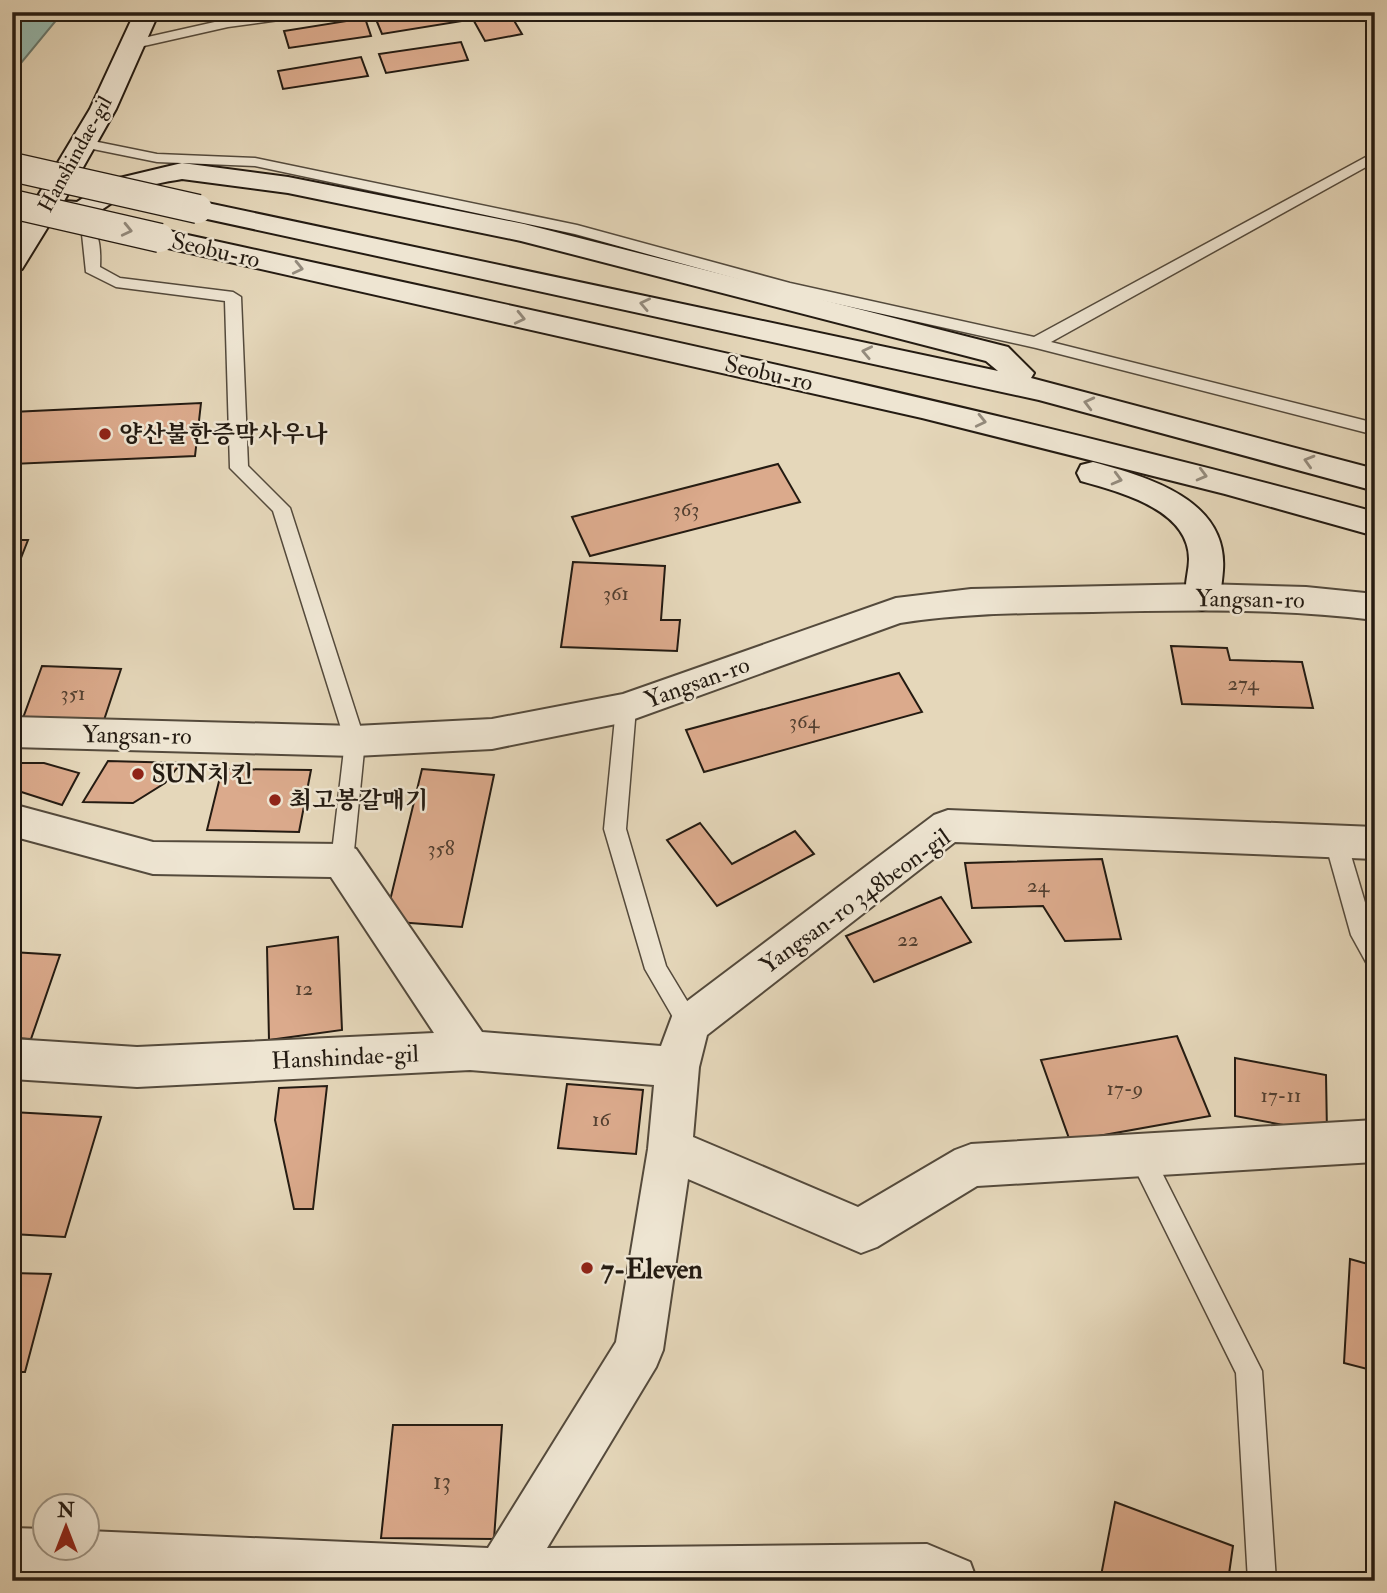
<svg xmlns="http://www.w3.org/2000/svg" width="1387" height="1593" font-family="'IM FELL Double Pica','Noto Serif KR',serif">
<rect width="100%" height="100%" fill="#e5d7ba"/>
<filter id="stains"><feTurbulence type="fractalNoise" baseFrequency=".00286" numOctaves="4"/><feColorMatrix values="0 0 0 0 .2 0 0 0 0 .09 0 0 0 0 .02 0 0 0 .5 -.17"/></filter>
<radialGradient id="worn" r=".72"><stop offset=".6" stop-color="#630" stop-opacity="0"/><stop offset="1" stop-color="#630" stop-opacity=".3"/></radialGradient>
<path fill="#96bab0" stroke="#687a71" stroke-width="2" d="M12,12H63L12,74Z"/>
<g fill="#dbaa8c" stroke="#241b12" stroke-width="2">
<path d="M403,12H458L462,21L382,34L375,17Z"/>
<path d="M469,12H509L522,34L485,41Z"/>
<path d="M365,18L371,36L289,48L284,31Z"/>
<path d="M461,42L468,60L386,73L379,54Z"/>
<path d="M361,57L368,76L283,89L278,71Z"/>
<path d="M201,403L195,456L12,464V412Z"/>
<path d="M778,464L800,502L590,556L572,517Z"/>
<path d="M12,540H28L12,581Z"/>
<path d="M573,562L665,566L661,620H680L677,651L561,647Z"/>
<path d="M1171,646L1227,648L1230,660L1302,662L1313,708L1182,704Z"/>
<path d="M42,666L121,669L104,720L23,718Z"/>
<path d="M899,673L922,712L704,772L686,730Z"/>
<path d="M108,761L181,763L165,783L133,803L83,802Z"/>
<path d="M12,763H44L79,773L62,805L12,789Z"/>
<path d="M222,769L311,770L299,832L207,830Z"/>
<path d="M422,769L494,775L462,927L385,921Z"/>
<path d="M700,823L732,864L795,831L814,854L717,906L667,840Z"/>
<path d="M1102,859L1121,939L1065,941L1043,906L972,908L965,863Z"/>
<path d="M941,897L971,942L874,982L846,936Z"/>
<path d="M338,937L342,1030L269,1040L267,947Z"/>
<path d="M12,952L60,955L31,1039L12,1038Z"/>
<path d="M1177,1036L1210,1116L1070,1141L1041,1060Z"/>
<path d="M1235,1058L1326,1075L1327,1133L1235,1116Z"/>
<path d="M567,1084L643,1090L636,1154L558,1148Z"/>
<path d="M327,1086L313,1209H294L275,1120L279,1088Z"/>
<path d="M12,1112L101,1117L65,1237L12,1234Z"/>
<path d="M1350,1259L1375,1266V1371L1344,1363Z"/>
<path d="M12,1273L51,1274L25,1372H12Z"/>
<path d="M393,1425H502L494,1539L381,1538Z"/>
<path d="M1115,1502L1233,1546L1228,1581H1100Z"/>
</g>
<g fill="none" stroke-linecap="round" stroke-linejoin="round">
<defs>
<g id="lane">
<path d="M277,12H315L308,16L228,27L135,48L128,44L130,41L228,19Z"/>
<path d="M83,139L157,154L255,158L577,225L790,283L1034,337L1375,152V162L1051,342L1375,423V435L1036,348L788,293L575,234L255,166L157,162L78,146L76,143L78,140Z"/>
<path d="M74,216C100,223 101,244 100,267L120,278L233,292L241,297L248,466L290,508L365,741L353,861L350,867L342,870L334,867L331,861L345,741L273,511L230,468L225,301L116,287L86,272L82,234L66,221Z"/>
<path d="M626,700L633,702L636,708L626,829L666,966L701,1024L697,1031L689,1034L681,1031L645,969L604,829L616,708L619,702Z"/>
<path d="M1336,833L1344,836L1347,842L1375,936V967L1367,964L1351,935L1325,842L1328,836Z"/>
<path d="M1140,1143L1149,1147L1262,1371L1276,1581H1248L1236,1373L1128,1155L1131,1147Z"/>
</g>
<g id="street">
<path d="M1202,584L1306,587L1375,594V620C1280,608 1187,610 1092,612C1027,613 963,613 900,623L626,722L492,749L355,756L12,747V717L355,726L492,719L623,694L896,598L971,589Z"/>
<path d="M12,804L153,842L342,844L356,849L482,1032L661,1046L674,1011L934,815L948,810L1375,827V859L955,842L707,1035L699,1067L693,1137L858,1207L955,1150L971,1144L1375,1120V1162L977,1186L877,1247L861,1253L688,1179L663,1350L656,1367L547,1548L927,1544L970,1562L977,1581L12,1580V1528L46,1529V1548H88V1531L488,1548L616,1342L648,1149L654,1085L470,1070L137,1087L12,1079V1039L137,1047L434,1033L331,877L153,874L12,836Z"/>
</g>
<g id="secondary">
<path d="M135,12H159L116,109L64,201L77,202L111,180L182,163L288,177L524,224L1008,347L1034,373L1031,378L1375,469V491L1039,400L198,217L188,215L184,209L188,203L198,201L998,371L986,361L521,241L288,193L182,179C165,182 144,185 129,193C92,212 100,221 54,217L22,269L12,272V239L90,109Z"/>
<path d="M160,229C566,318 973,403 1375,512V536L1225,494L922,418L150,244L146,238L150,232Z"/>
<path d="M1093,462C1147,477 1228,499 1223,570C1222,583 1221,595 1214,606L1202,610L1190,606C1181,591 1189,575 1189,559C1189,509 1119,492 1081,481L1077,473L1081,465Z"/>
</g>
</defs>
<use href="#lane" stroke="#544a3c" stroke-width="3"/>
<use href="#street" stroke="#544a3c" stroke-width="4"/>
<use href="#secondary" stroke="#241b12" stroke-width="4"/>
<use href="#lane" fill="#eee5d2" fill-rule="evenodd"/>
<use href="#street" fill="#eee5d2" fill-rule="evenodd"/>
<use href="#secondary" fill="#eee5d2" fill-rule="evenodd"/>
<defs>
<g id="secondary-bridge">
<path d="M12,167L198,209"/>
<path d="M12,204L160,238"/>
</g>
</defs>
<use href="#secondary-bridge" stroke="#241b12" stroke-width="31" stroke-linecap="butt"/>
<use href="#secondary-bridge" stroke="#eee5d2" stroke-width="28"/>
</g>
<defs><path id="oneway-chevron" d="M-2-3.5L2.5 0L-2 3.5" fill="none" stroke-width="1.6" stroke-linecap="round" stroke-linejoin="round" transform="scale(1.75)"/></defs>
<g stroke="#938a7c">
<use href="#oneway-chevron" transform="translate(127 230) rotate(13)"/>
<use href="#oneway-chevron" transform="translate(298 268) rotate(13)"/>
<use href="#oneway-chevron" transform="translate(645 304) rotate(-168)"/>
<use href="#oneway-chevron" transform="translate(520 318) rotate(13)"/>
<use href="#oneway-chevron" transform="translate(867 352) rotate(-168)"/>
<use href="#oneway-chevron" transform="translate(1089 403) rotate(-166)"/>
<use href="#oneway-chevron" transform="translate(981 421) rotate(13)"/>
<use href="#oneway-chevron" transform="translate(1309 461) rotate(-164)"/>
<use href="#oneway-chevron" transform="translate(1202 475) rotate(15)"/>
<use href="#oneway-chevron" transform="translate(1117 479) rotate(15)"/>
</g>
<g fill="#8f2418" stroke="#eee5d2" stroke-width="2.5">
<circle cx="105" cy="434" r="7"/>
<circle cx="138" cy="774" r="7"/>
<circle cx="275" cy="800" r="7"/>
<circle cx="587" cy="1268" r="7"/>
</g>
<g text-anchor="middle" stroke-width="5" stroke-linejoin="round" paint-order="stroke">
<g font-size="21" fill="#241b12" stroke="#eee5d2">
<text transform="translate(75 154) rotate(-61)" y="7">Hanshindae-gil</text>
</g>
<g font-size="21" fill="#523f30">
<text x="686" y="516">363</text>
<text x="616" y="600">361</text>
<text x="1243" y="690">274</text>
<text x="73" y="700">351</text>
<text x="804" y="728">364</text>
<text x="441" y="855">358</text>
<text x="1038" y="892">24</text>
<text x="908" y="946">22</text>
<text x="304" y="995">12</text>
<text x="1125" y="1095">17-9</text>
<text x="1281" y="1102">17-11</text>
<text x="601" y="1126">16</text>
</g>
<g font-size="24" fill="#241b12" stroke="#eee5d2">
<text transform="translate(216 250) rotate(13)" y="8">Seobu-ro</text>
<text transform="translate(769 373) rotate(13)" y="8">Seobu-ro</text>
<text transform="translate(1250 599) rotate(1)" y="8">Yangsan-ro</text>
<text transform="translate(697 682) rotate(-20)" y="8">Yangsan-ro</text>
<text transform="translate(137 735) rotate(1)" y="8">Yangsan-ro</text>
<text transform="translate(855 901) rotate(-36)" y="8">Yangsan-ro 348beon-gil</text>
<text transform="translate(345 1057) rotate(-3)" y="8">Hanshindae-gil</text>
</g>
<g font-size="24" font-weight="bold" fill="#241b12" stroke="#eee5d2" text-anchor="start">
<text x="119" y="442">양산불한증막사우나</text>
<text x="152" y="782">SUN치킨</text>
<text x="289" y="808">최고봉갈매기</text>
</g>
<g font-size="24" fill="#523f30">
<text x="442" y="1489">13</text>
</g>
<g font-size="28" font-weight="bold" fill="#241b12" stroke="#eee5d2" text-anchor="start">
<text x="601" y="1278">7-Eleven</text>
</g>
</g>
<rect width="1387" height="1593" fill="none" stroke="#e5d7ba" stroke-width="42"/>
<rect x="14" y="14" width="1359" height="1565" fill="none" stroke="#241b12" stroke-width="3.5"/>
<rect x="21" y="21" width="1345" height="1551" fill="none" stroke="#241b12" stroke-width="2"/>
<g transform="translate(66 1527)"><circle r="33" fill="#eee5d2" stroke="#9d9485" stroke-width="2"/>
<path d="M0-5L12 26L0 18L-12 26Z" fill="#8f2418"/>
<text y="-10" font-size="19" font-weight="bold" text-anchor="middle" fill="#241b12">N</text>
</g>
<rect width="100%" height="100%" filter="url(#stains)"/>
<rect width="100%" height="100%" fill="url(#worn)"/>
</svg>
